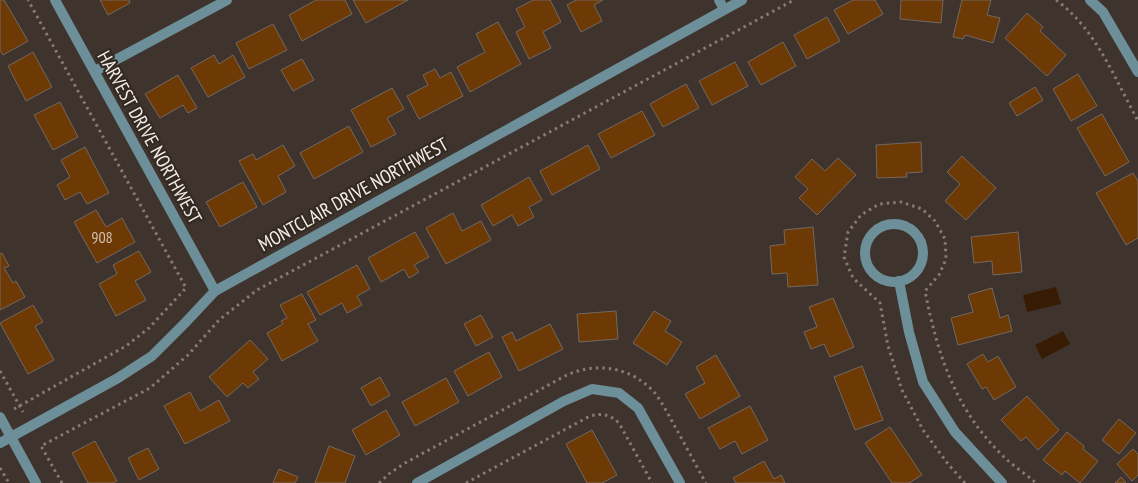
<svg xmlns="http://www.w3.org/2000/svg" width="1138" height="483" font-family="'PT Sans Narrow',sans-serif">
<rect width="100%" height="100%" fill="#3f342d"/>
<g fill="#371b03">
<path d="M1056,287L1061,304L1027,312L1023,295Z"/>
<path d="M1063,331L1070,344L1042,359L1035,345Z"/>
</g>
<g fill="#6d3905" stroke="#746860">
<path d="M0,0H4L28,41L3,55L0,50Z"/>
<path d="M100,0H129L130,3L108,15Z"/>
<path d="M316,0H345L352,14L302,41L289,15Z"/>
<path d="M353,0H408L366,23Z"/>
<path d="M533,0H550L561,22L543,32L551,48L529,59L516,32L525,27L516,9Z"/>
<path d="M576,0H603L594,5L602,21L581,32L567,5Z"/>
<path d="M853,0H875L883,14L848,34L834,10Z"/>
<path d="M901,0H943L941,23L900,19Z"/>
<path d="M962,0H991L987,15L1000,18L993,43L965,35L963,39L953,37Z"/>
<path d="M1027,13L1043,27L1040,31L1066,55L1047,76L1005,38Z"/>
<path d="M827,17L840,41L807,59L794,35Z"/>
<path d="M498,22L521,64L470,92L457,67L485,52L476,34Z"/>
<path d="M273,24L287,50L249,69L236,43Z"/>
<path d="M783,42L796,66L761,85L748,62Z"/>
<path d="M33,52L52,87L26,101L8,66Z"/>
<path d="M214,55L219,64L233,55L245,77L208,97L191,68Z"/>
<path d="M302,59L314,80L293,91L281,70Z"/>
<path d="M735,62L748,86L712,105L699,81Z"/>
<path d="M435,69L440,78L451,72L463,96L419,119L407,96L428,85L423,75Z"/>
<path d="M1078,74L1097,106L1071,121L1053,89Z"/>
<path d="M178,75L197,108L188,113L183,105L160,118L145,94Z"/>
<path d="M686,84L699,108L663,127L650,104Z"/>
<path d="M1035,87L1043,100L1017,116L1009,103Z"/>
<path d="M392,88L404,109L387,118L396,134L371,147L351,110Z"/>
<path d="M60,102L78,137L53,150L34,115Z"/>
<path d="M642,111L655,135L611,158L598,134Z"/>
<path d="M1102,114L1129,162L1105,176L1077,128Z"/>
<path d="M349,126L363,152L314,179L300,153Z"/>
<path d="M921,142L922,172L906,173L907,177L877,178L876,145Z"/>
<path d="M283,145L295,166L278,176L286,192L263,205L239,161L253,154L256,160Z"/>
<path d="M588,145L600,169L552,195L540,171Z"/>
<path d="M85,147L109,193L87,204L80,192L65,200L57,185L70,177L61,160Z"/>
<path d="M962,156L996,188L966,220L945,201L960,184L947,172Z"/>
<path d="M838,158L856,175L817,215L799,198L808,189L795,177L812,159L825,171Z"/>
<path d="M1133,173L1138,181V238L1126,245L1096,193Z"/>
<path d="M529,177L542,200L529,207L534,217L518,226L512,215L493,226L481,205Z"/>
<path d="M243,182L257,207L220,227L206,202Z"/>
<path d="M96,210L106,227L122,218L135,242L97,263L74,222Z"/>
<path d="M453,213L462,231L481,221L491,240L446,264L426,228Z"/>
<path d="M813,227L818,285L788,287L787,273L772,274L770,246L785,244L784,230Z"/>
<path d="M415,232L429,257L414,265L419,272L409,278L404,269L381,282L368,258Z"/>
<path d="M1018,232L1022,272L993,275L992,261L974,263L971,237Z"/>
<path d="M139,251L151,272L135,281L146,300L116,316L99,284L117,274L113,265Z"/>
<path d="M2,253L9,266L4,268L13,283L16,281L25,297L0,310V254Z"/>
<path d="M357,265L370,289L357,296L362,305L347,313L342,303L320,315L307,292Z"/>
<path d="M992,288L1000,318L1008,315L1012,331L958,345L951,318L973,312L968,295Z"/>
<path d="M302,294L316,320L308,324L318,341L282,361L267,333L283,324L281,321L287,318L280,305Z"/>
<path d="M833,298L854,347L830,357L824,344L811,349L804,332L817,327L809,307Z"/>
<path d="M33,305L43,322L35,326L54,360L28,374L0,323Z"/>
<path d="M616,311L618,339L579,342L577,314Z"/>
<path d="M654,311L671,321L665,331L682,342L667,365L633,343Z"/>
<path d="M481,315L493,337L476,346L464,324Z"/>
<path d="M550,324L563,349L519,371L502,337L512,332L516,341Z"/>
<path d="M250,340L268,359L253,372L259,379L248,388L243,383L227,397L209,377Z"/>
<path d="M489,352L502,377L468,396L454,371Z"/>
<path d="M983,354L988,362L998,356L1016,387L994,400L986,387L982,389L967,364Z"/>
<path d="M716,355L740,396L700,419L685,394L705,383L696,367Z"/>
<path d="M862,366L883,420L855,430L834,377Z"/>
<path d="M380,377L390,395L371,406L361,388Z"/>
<path d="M446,378L459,402L415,426L402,402Z"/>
<path d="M190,392L200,411L219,400L230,421L185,444L164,406Z"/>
<path d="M1027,396L1059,430L1038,450L1026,437L1021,441L1001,420Z"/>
<path d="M750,406L768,440L742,454L735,441L720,449L708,428Z"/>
<path d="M386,410L400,435L366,455L352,430Z"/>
<path d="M1119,419L1136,433L1119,454L1102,440Z"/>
<path d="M890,427L922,475L909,483H892L865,443Z"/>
<path d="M592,430L617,475L602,483H587L566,444Z"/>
<path d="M1067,432L1084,446L1083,449L1098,461L1080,483L1065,471L1062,475L1043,460Z"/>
<path d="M95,441L117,481L113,483H88L72,453Z"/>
<path d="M329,446L355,456L345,483H315Z"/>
<path d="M148,448L159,469L139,480L128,458Z"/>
<path d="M1133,449L1138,454V475L1132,481L1117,464Z"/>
<path d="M764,461L774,479L781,475L785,483H736L733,478Z"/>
<path d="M279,469L298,477L295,483H273Z"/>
<path d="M1121,477L1126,483H1115Z"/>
</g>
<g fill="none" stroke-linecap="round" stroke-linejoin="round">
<g stroke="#847b75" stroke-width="3" stroke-dasharray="2.5 4" stroke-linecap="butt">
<path d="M1056,0C1096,29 1115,79 1138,121"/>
<path d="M0,371L23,412"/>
<path d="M14,409L126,346L149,328L186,288L28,0"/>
<path d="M0,468L9,483"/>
<path d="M62,483L41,446L150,388L188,355L219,320L257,290L794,0"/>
<path d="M379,483L390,473L405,463L565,376C596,361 631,367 654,392C662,402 668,414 674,425C685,444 695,464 706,483"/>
<path d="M466,483L590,416C602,413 609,414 619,423L652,483"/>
<path d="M965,483L948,464L923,430L902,390L888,346L880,303L853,278L844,257L848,232L861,215L879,204L901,202L922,209L935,221L945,239L946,259L939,275L925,291C938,356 955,409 1003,456C1013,466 1026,474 1036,483"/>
</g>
<g stroke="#6c8f9a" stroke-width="10">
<path d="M55,0L215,291"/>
<path d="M719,0L724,9"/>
<path d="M1090,0L1103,12L1138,72"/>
<path d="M95,71L227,0"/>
<circle cx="894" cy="253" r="29"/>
<path d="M899,281L909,332L923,382L955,432L1002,483"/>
<path d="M0,417L36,483"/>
<path d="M0,443L118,378L152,356L185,323L215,291L742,0"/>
<path d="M417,483L564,401L592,389L619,393L638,408L680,483"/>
</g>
</g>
<g text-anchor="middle" stroke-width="4.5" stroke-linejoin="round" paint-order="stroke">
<g font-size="16" fill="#d2c1b0">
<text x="102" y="243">908</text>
</g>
<g font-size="19" fill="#f4eee9" stroke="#342a23">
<text transform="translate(150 137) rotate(61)" y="7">HARVEST DRIVE NORTHWEST</text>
<text transform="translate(353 194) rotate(-29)" y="7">MONTCLAIR DRIVE NORTHWEST</text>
</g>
</g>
</svg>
